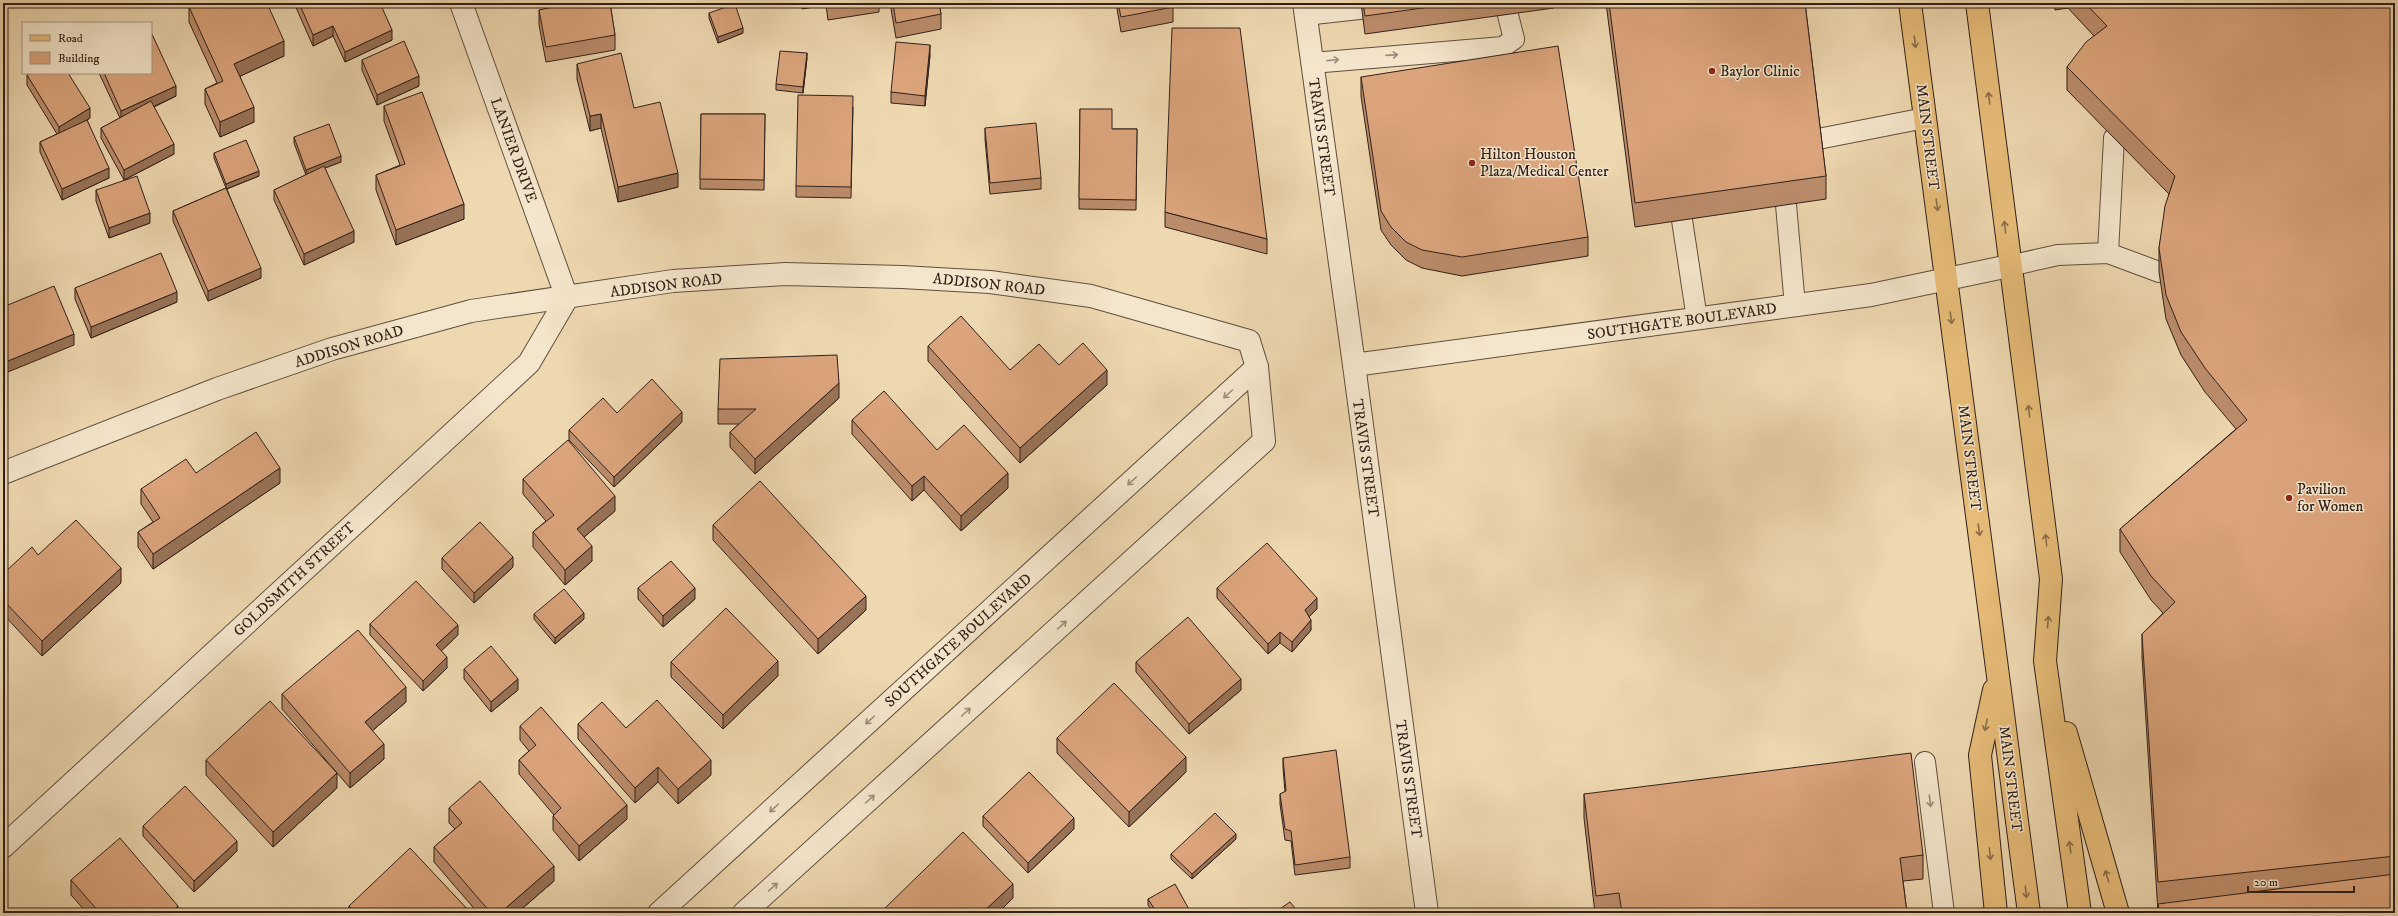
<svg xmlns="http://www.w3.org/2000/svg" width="2398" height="916" font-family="'IM FELL DW Pica',serif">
<rect width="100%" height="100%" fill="#eed8b0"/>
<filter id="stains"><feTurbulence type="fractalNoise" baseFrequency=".005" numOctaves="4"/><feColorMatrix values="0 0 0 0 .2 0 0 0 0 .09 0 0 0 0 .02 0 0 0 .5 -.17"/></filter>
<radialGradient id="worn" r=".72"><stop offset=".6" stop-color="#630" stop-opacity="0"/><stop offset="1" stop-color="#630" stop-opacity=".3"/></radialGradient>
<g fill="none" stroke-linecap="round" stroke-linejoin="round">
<defs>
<g id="service">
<path d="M1305,15L1413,3"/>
<path d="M1312,63L1503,47L1514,39L1505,3"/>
<path d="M1818,139L1925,118"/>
<path d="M1786,205L1795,306"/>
<path d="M1682,220L1697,319"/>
<path d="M2108,253L2114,138"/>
<path d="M2009,266L2058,255L2108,253L2159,272"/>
<path d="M1925,762L1944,913"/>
</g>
<g id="minor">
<path d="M1354,365L1427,913"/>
<path d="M3,473L217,389L332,349L471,311L673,281L785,274L902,277L990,282L1091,296L1249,341L1257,367L1264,441L744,913"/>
<path d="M3,847L529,363L567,298L461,3"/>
<path d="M659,913L1257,367"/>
</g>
<path id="tertiary" d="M1304,3L1354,365L1871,295L2009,266"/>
<g id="primary">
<path d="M1910,3L2029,913"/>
<path d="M1977,3L2051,579L2045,661L2080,913"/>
<path d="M1994,690L1980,755L1996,913"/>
<path d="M2066,733L2118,913"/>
</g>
</defs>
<use href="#service" stroke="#604e40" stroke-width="22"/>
<use href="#minor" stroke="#604e40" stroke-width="24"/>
<use href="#tertiary" stroke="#604e40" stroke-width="24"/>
<use href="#primary" stroke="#30201a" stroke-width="24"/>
<use href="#service" stroke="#f4e6cc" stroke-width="20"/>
<use href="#minor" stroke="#f4e6cc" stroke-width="22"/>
<use href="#tertiary" stroke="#f4e6cc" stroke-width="22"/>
<use href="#primary" stroke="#e7bc78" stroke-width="22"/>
</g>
<g fill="#bc8d6b" stroke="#30201a">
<path d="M294,3H387V4L381,6L392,40L345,62L333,36L313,46Z"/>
<path d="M549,3H610L615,35V50L546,62L539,25V10L550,8Z"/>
<path d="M801,3H879V12L828,20L826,5L802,9Z"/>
<path d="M890,3H939L941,14V29L896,38Z"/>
<path d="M1116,3H1172L1173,7V22L1121,32Z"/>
<path d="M1361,3H1554V8L1365,34Z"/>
<path d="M1606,3H1805L1826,176V199L1635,227Z"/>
<path d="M2054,3H2395V913H2158L2142,657V634L2163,613L2151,600L2120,552V529L2236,429L2205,392L2181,355L2166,319L2159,272V248L2169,194L2067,90V67L2094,36L2068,8L2055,10Z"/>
<path d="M189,7L284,56L240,76L254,122L220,137L205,104V89L217,83L189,22Z"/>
<path d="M709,13L743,33L718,43L709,18Z"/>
<path d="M930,55L925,106L891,103V92Z"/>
<path d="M807,58L803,93L776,90V84Z"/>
<path d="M362,60L419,86L377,105L362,70Z"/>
<path d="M577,64L634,108L678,187L618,202L601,128L590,131L577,79Z"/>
<path d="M99,73H151L176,96L154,107L174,154L124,180L101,138V128L120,118Z"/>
<path d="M27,75L90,118L87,120L109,178L62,200L40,152V142L57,134L27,85Z"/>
<path d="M1361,77L1588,237V256L1462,276L1422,268L1406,260L1391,245L1381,230L1361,96Z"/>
<path d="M384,106L464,219L396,245L376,190V175L400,165L384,121Z"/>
<path d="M853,107L851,198L796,197V186Z"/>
<path d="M1080,109L1112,129H1137L1136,210L1079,209Z"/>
<path d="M701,114H765L764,190L700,189Z"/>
<path d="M985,128L1041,178V189L990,194L985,139Z"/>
<path d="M294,137L341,162L325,168L354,242L304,265L274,200V190L306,175L294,143Z"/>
<path d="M214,153L259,176L227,189L261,278L208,301L173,221V211L226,188L214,158Z"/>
<path d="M96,190L150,223L109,238L96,201Z"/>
<path d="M1165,212L1267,239V254L1165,227Z"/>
<path d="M75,288L177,302L91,338L75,299Z"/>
<path d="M928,346L1010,370L1107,385L1020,463L928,361Z"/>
<path d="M839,398L755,474L730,447V432L739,424H718V409Z"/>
<path d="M617,413L682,422L614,487L569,440V430Z"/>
<path d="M852,420L937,450L1008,488L961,531L924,490L912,501L852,434Z"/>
<path d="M196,473L280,483L153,569L138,547V532L153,522L141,504V489Z"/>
<path d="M523,479L615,511L584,537L592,561L565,585L533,547V532L546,521L523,494Z"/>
<path d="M713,525L866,610L818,654L713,540Z"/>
<path d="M38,555L121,583L42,656L3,614V574Z"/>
<path d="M442,558L513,567L474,603L442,569Z"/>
<path d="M638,588L695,599L663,627L638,599Z"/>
<path d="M1217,588L1317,609L1309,616L1311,630L1292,652L1280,643L1268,654L1217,598Z"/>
<path d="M534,614L584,619L555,644L534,619Z"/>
<path d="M370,624L458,635L441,651L447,668L423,691L370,635Z"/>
<path d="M671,662L778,676L723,729L671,677Z"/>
<path d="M1136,662L1241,690L1189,734L1136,672Z"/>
<path d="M464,669L518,690L491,712L464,679Z"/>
<path d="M282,694L406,702L372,731L384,759L350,788L282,709Z"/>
<path d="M578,724L626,728L711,775L678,804L658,782L635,803L578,739Z"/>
<path d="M520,726L627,819L579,861L553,830V816L554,815L519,774V760L529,751L520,740Z"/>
<path d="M1057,738L1186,772L1129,827L1057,753Z"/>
<path d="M1283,758L1350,857V868L1295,875L1291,841L1285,840L1280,804V794L1285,792L1283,768Z"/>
<path d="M206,760L337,788L273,847L206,775Z"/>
<path d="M1584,794L1923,855V879L1903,881L1907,913H1595L1584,818Z"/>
<path d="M449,808L554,881L517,913H478L434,862V847L455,829L449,823Z"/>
<path d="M983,816L1074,829L1028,873L983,826Z"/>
<path d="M143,826L237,851L194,892L143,836Z"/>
<path d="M1236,839L1192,879L1171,859V854Z"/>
<path d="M71,880L178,913H87L71,895Z"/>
<path d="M1148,899L1191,913H1153L1148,905Z"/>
<path d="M349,906L471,913H349Z"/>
</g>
<g fill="#997357" stroke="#30201a">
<path d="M377,3H387V4L377,8Z"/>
<path d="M333,26V36L313,46V35Z"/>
<path d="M743,28V33L718,43V37Z"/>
<path d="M392,30V40L345,62V52Z"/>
<path d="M284,41V56L234,79V64Z"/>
<path d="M930,45V55L925,106V96Z"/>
<path d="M807,53V58L803,93V87Z"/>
<path d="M419,76V86L377,105V95Z"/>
<path d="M176,86V96L121,122V111Z"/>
<path d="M254,107V122L220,137V122Z"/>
<path d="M90,108V118L59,138V127Z"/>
<path d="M601,114V128L590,131V116Z"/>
<path d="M174,144V154L124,180V170Z"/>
<path d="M341,156V162L306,175V170Z"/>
<path d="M109,168V178L62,200V189Z"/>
<path d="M259,171V176L226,189V184Z"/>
<path d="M678,173V187L618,202V187Z"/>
<path d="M464,204V219L396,245V230Z"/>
<path d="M150,213V223L109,238V228Z"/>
<path d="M354,231V242L304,265V254Z"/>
<path d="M261,268V278L208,301V291Z"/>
<path d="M177,292V302L91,338V327Z"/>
<path d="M74,334V345L3,374V363Z"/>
<path d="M1107,370V385L1020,463V448Z"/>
<path d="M839,383V398L755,474V459Z"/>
<path d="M682,412V422L614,487V477Z"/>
<path d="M280,468V483L153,569V554Z"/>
<path d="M1008,473V488L961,531V516Z"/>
<path d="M924,476V490L912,501V486Z"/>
<path d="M615,496V511L577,543V529Z"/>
<path d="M592,546V561L565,585V570Z"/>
<path d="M513,557V567L474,603V593Z"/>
<path d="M121,568V583L42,656V641Z"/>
<path d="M695,588V599L663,627V616Z"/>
<path d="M866,596V610L818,654V639Z"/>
<path d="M1317,598V609L1305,621V610Z"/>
<path d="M584,613V619L555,644V638Z"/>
<path d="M1311,620V630L1292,652V642Z"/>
<path d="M458,625V635L436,656V645Z"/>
<path d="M1280,632V643L1268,654V644Z"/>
<path d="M447,657V668L423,691V681Z"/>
<path d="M778,661V676L723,729V715Z"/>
<path d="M518,679V690L491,712V702Z"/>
<path d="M1241,679V690L1189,734V724Z"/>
<path d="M406,687V702L365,737V722Z"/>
<path d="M384,744V759L350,788V773Z"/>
<path d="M1186,757V772L1129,827V812Z"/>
<path d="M711,760V775L678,804V789Z"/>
<path d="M658,767V782L635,803V788Z"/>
<path d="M337,773V788L273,847V832Z"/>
<path d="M627,805V819L579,861V846Z"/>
<path d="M1074,818V829L1028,873V863Z"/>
<path d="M1236,834V839L1192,879V874Z"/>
<path d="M237,841V851L194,892V881Z"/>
<path d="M554,866V881L517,913H500Z"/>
<path d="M1013,884V898L998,913H982Z"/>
<path d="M178,906V913H170Z"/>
</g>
<g fill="#dba47c" stroke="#30201a">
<path d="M198,3H267L284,41L234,64L254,107L220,122L205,89L223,81L189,7Z"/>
<path d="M299,3H380L392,30L345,52L333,26L313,35Z"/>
<path d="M552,3H610L615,35L546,47L539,10L553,7Z"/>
<path d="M828,3H842L828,5Z"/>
<path d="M893,3H939L941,14L896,23Z"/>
<path d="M1118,3H1172L1173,7L1121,17Z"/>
<path d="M1363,3H1458L1365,16Z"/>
<path d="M1609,3H1805L1826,176L1635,203Z"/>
<path d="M2085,3H2395V856L2158,882L2142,634L2175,602L2151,576L2120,529L2247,420L2205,368L2181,332L2166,295L2159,248L2165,206L2175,176L2067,67L2086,42L2107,26Z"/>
<path d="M735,4L743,28L718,37L709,13Z"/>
<path d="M1172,28H1240L1267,239L1165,212Z"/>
<path d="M151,32L176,86L121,111L104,73H151Z"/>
<path d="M404,41L419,76L377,95L362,60Z"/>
<path d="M896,42L930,45L925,96L891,92Z"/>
<path d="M1558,46L1588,237L1462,257L1422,250L1406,242L1391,227L1381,211L1361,77Z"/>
<path d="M780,51L807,53L803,87L776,84Z"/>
<path d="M621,53L634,108L660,102L678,173L618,187L601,114L590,116L577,64Z"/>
<path d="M30,73H68L90,108L59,127L27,75Z"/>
<path d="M422,92L464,204L396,230L376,175L405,164L384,106Z"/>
<path d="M798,95L853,96L851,187L796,186Z"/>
<path d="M151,101L174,144L124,170L101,128Z"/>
<path d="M1080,109H1112V129H1137L1136,200L1079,199Z"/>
<path d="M701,114H765L764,180L700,179Z"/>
<path d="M87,120L109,168L62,189L40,142Z"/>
<path d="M1036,123L1041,178L990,183L985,128Z"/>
<path d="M329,124L341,156L306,170L294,137Z"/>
<path d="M246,140L259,171L226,184L214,153Z"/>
<path d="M324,166L354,231L304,254L274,190Z"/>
<path d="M137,176L150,213L109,228L96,190Z"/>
<path d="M226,188L261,268L208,291L173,211Z"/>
<path d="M161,253L177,292L91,327L75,288Z"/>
<path d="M54,286L74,334L3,363V307Z"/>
<path d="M961,316L1010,370L1039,344L1059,365L1083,343L1107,370L1020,448L928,346Z"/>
<path d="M837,355L839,383L755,459L730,432L756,409H718L720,359Z"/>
<path d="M652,379L682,412L614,477L569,430L603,398L617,413Z"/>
<path d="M884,391L937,450L964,425L1008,473L961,516L924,476L912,486L852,420Z"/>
<path d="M256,432L280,468L153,554L138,532L160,518L141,489L186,459L196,473Z"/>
<path d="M568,440L615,496L577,529L592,546L565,570L533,532L554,515L523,479Z"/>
<path d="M760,481L866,596L818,639L713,525Z"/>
<path d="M76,520L121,568L42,641L3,600V574L32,547L38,555Z"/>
<path d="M480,522L513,557L474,593L442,558Z"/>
<path d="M1267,543L1317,598L1305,610L1311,620L1292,642L1280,632L1268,644L1217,588Z"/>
<path d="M671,561L695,588L663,616L638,588Z"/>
<path d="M416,581L458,625L436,645L447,657L423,681L370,624Z"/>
<path d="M564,589L584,613L555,638L534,614Z"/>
<path d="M726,608L778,661L723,715L671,662Z"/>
<path d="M1188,617L1241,679L1189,724L1136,662Z"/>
<path d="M358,630L406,687L365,722L384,744L350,773L282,694Z"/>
<path d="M491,646L518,679L491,702L464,669Z"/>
<path d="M1114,683L1186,757L1129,812L1057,738Z"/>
<path d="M657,700L711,760L678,789L658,767L635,788L578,724L602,702L626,728Z"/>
<path d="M270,701L337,773L273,832L206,760Z"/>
<path d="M541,707L627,805L579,846L553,816L561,808L519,760L536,745L520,726Z"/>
<path d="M1336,750L1350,857L1295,865L1291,831L1285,829L1280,794L1286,791L1283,758Z"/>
<path d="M1911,753L1923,855L1900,858L1907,913H1622L1619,893L1596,896L1584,794Z"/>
<path d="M1029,772L1074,818L1028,863L983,816Z"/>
<path d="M480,781L554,866L500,913H491L434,847L462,823L449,808Z"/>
<path d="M185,786L237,841L194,881L143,826Z"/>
<path d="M1215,813L1236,834L1192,874L1171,854Z"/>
<path d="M963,832L1013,884L982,913H880Z"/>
<path d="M120,838L178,906L170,913H100L71,880Z"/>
<path d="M410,848L471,913H355L349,906Z"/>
<path d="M2395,874V913H2160L2158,904Z"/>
<path d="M1175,884L1191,913H1157L1148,899Z"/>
<path d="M1290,902L1299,913H1274Z"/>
</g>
<defs><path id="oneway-shaft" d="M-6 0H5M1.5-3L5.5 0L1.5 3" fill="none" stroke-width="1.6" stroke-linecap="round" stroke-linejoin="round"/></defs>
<g stroke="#8c6e49">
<use href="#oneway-shaft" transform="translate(1915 42) rotate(83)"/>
<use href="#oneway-shaft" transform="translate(1989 98) rotate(-97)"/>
<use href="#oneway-shaft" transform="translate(1937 205) rotate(82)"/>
<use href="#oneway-shaft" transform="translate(2005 227) rotate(-96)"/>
<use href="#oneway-shaft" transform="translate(1951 318) rotate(82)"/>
<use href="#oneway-shaft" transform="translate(2029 411) rotate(-97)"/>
<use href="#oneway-shaft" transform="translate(1979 530) rotate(82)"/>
<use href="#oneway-shaft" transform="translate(2046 540) rotate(-97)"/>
<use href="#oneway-shaft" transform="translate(2048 622) rotate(-85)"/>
<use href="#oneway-shaft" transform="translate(1986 725) rotate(102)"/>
<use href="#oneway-shaft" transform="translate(2070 847) rotate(-98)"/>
<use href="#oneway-shaft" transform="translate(1990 854) rotate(84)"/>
<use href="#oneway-shaft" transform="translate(2107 876) rotate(-106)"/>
<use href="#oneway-shaft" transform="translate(2026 892) rotate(83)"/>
</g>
<g stroke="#9c8d7c">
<use href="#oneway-shaft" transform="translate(1392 55) rotate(-4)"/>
<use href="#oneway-shaft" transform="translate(1333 60) rotate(-6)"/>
<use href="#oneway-shaft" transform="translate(1228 394) rotate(138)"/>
<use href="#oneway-shaft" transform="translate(1132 481) rotate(138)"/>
<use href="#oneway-shaft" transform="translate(1062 625) rotate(-42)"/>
<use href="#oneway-shaft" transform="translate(966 712) rotate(-42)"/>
<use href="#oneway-shaft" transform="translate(870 720) rotate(138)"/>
<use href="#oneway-shaft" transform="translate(870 799) rotate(-42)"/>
<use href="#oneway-shaft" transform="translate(1930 801) rotate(83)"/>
<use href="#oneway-shaft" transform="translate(774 808) rotate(138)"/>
<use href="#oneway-shaft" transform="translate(773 887) rotate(-42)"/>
</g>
<g fill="#8f2418" stroke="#f4e6cc" stroke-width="1.5">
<circle cx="1712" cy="71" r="4"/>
<circle cx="1472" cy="163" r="4"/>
<circle cx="2289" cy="498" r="4"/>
</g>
<g text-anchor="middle" stroke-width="3" stroke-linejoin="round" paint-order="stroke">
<g font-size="15" fill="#30201a" stroke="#f4e6cc" text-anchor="start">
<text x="1720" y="76">Baylor Clinic</text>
<text x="1480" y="159">Hilton Houston<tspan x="1480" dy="17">Plaza/Medical Center</tspan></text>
<text x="2297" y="494">Pavilion<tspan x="2297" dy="17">for Women</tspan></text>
</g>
<g font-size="15" fill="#30201a" stroke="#f4e6cc">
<text transform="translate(1322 137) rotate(82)" y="5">TRAVIS STREET</text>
<text transform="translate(1928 137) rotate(83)" y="5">MAIN STREET</text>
<text transform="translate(514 150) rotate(70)" y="5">LANIER DRIVE</text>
<text transform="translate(989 284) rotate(6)" y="5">ADDISON ROAD</text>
<text transform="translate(666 285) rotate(-7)" y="5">ADDISON ROAD</text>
<text transform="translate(1682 321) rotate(-8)" y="5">SOUTHGATE BOULEVARD</text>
<text transform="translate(349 346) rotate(-17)" y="5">ADDISON ROAD</text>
<text transform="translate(1366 458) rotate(82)" y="5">TRAVIS STREET</text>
<text transform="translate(1970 458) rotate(83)" y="5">MAIN STREET</text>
<text transform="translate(294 579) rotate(-43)" y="5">GOLDSMITH STREET</text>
<text transform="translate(958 640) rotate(-42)" y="5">SOUTHGATE BOULEVARD</text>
<text transform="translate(1409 779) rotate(82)" y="5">TRAVIS STREET</text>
<text transform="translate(2011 779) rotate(83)" y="5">MAIN STREET</text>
</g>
</g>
<rect width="2398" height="916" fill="none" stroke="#eed8b0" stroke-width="16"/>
<rect x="4" y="4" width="2390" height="908" fill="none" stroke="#30201a" stroke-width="2"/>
<rect x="8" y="8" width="2382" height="900" fill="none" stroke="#30201a"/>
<rect x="22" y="22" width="130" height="52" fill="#f4e6cc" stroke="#a69785"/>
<rect x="30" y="35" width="20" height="6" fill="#e7bc78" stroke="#a69785"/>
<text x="58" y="42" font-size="12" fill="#30201a">Road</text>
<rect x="30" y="52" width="20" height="12" fill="#dba47c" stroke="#a69785"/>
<text x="58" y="62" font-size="12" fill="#30201a">Building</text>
<path d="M2248 886v6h106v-6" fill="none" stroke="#30201a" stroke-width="2"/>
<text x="2254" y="886" font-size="12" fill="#30201a" stroke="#f4e6cc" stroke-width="3" paint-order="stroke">20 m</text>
<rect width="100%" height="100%" filter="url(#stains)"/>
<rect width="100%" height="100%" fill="url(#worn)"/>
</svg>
